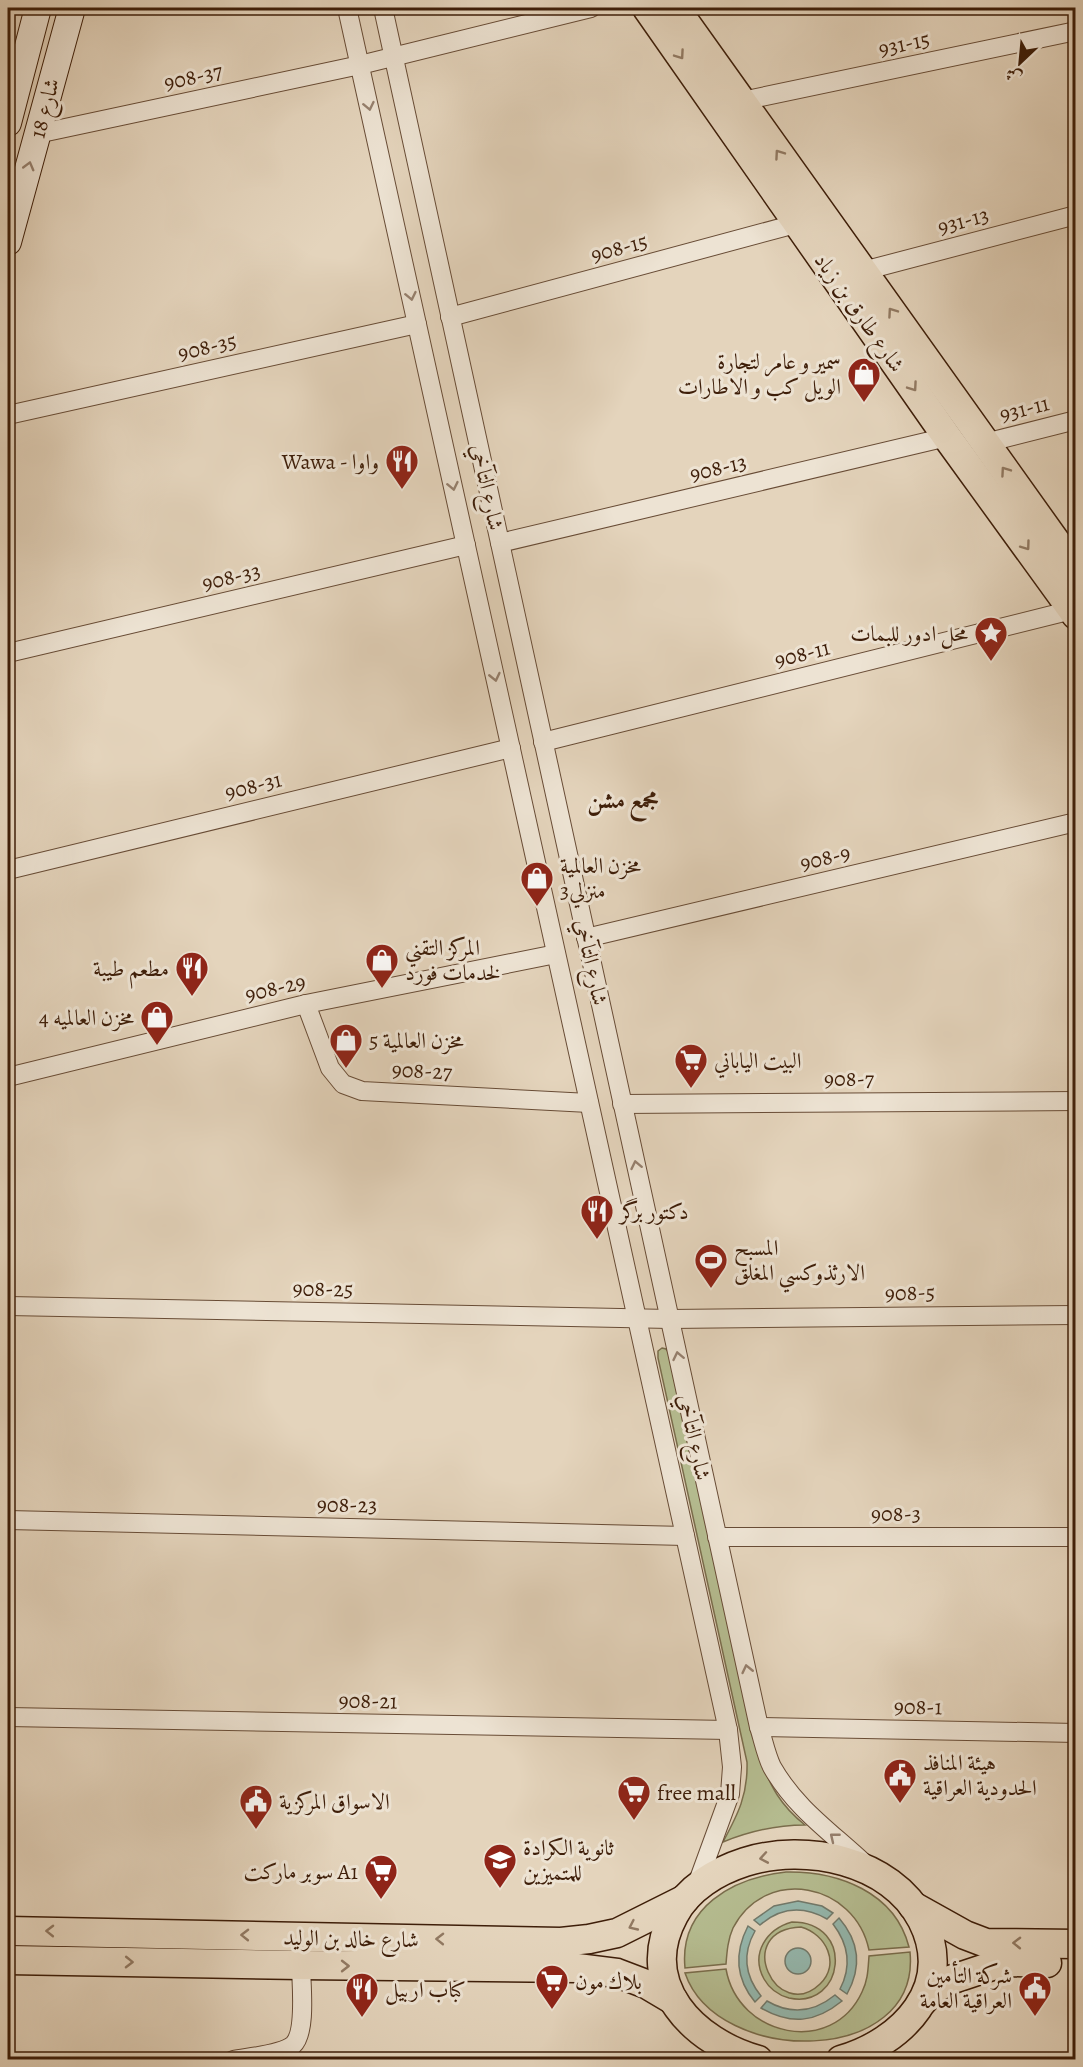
<svg xmlns="http://www.w3.org/2000/svg" width="1083" height="2067" font-family="Alegreya,Amiri,serif">
<rect width="100%" height="100%" fill="#e4d4bc"/>
<filter id="stains"><feTurbulence type="fractalNoise" baseFrequency=".00333" numOctaves="4"/><feColorMatrix values="0 0 0 0 .2 0 0 0 0 .09 0 0 0 0 .02 0 0 0 .5 -.17"/></filter>
<radialGradient id="worn" r=".72"><stop offset=".6" stop-color="#630" stop-opacity="0"/><stop offset="1" stop-color="#630" stop-opacity=".3"/></radialGradient>
<g fill="#b5bc90" stroke="#7a6d4c" stroke-width="1.5" fill-rule="evenodd">
<path d="M662,1348L666,1349L669,1353L759,1757C771,1787 780,1805 805,1825C775,1825 750,1831 723,1842C738,1814 748,1795 747,1762L658,1358V1351Z"/>
<path d="M786,1872C838,1871 895,1892 909,1947L869,1950C855,1883 766,1865 733,1928C728,1939 727,1951 726,1964L685,1968C679,1907 733,1878 786,1872Z"/>
<path d="M792,1922C856,1922 844,2010 789,1998C778,1995 769,1988 764,1979C750,1953 767,1929 792,1922ZM801,1927C826,1934 841,1964 820,1984C777,2025 731,1930 801,1927Z"/>
<path d="M910,1952C921,2067 717,2067 685,1973L726,1969C738,2037 832,2057 862,1992C868,1980 868,1969 869,1956Z"/>
</g>
<g fill="#95b8ae" stroke="#727a6c" stroke-width="1.5">
<path d="M798,1901L822,1906L833,1913L827,1919C804,1906 781,1907 760,1925L754,1920L774,1906Z"/>
<path d="M839,1918C859,1941 862,1967 847,1994L840,1989C852,1966 849,1945 833,1924Z"/>
<path d="M748,1926L755,1931C742,1954 745,1976 761,1996L755,2002C736,1979 734,1953 748,1926Z"/>
<circle cx="798" cy="1961" r="13"/>
<path d="M835,1995L842,2001C815,2023 791,2025 761,2008L767,2001C791,2015 813,2013 835,1995Z"/>
</g>
<g fill="none" stroke-linecap="round" stroke-linejoin="round">
<defs>
<g id="street">
<path d="M347,8L728,1730L732,1767L730,1794L696,1887"/>
<path d="M383,8L759,1727C763,1739 766,1755 772,1767C796,1809 831,1832 865,1864"/>
<path d="M742,101L1076,31"/>
<path d="M37,134L360,65L591,8"/>
<path d="M863,271L1076,215"/>
<path d="M450,317L799,223"/>
<path d="M8,415L417,324"/>
<path d="M985,443L1076,420"/>
<path d="M500,543L947,437"/>
<path d="M8,653L466,545"/>
<path d="M543,742L1072,610"/>
<path d="M8,870L511,748"/>
<path d="M586,938L1076,822"/>
<path d="M306,1004L330,1068L343,1084L362,1091L589,1103"/>
<path d="M8,1077L306,1004L556,954"/>
<path d="M622,1104L1076,1101"/>
<path d="M8,1306L670,1319L1076,1315"/>
<path d="M8,1520L685,1536"/>
<path d="M717,1537H1076"/>
<path d="M8,1717L728,1730"/>
<path d="M759,1727L1076,1733"/>
<path d="M233,2060C249,2057 281,2055 293,2045C307,2032 301,1984 301,1965"/>
</g>
<g id="secondary">
<path d="M8,123L38,8"/>
<path d="M8,242L72,8"/>
</g>
<g id="primary">
<path d="M647,8L947,437L1076,615"/>
<path d="M675,8L1076,570"/>
<path d="M913,1906L965,1935L986,1943L1076,1944"/>
<path d="M8,1931L561,1942L589,1939L617,1933L685,1899"/>
<path d="M8,1960L301,1965L577,1968L617,1973L646,1984L673,2000"/>
<path d="M922,2002L934,1989L950,1980L992,1966L1014,1962L1047,1963"/>
<path d="M758,2060C694,2042 636,1985 674,1915C688,1888 717,1871 745,1862C805,1843 891,1860 922,1920C956,1987 903,2042 841,2060"/>
</g>
</defs>
<use href="#street" stroke="#684c36" stroke-width="20"/>
<use href="#secondary" stroke="#3e1e09" stroke-width="28"/>
<use href="#primary" stroke="#3e1e09" stroke-width="31"/>
<use href="#street" stroke="#ede3d3" stroke-width="18"/>
<use href="#secondary" stroke="#ede3d3" stroke-width="26"/>
<use href="#primary" stroke="#e4d4bc" stroke-width="28"/>
</g>
<defs><path id="oneway-chevron" d="M-2-3.5L2.5 0L-2 3.5" fill="none" stroke-width="1.6" stroke-linecap="round" stroke-linejoin="round" transform="scale(1.5)"/></defs>
<g stroke="#917962">
<use href="#oneway-chevron" transform="translate(680 55) rotate(55)"/>
<use href="#oneway-chevron" transform="translate(779 154) rotate(-125)"/>
<use href="#oneway-chevron" transform="translate(892 312) rotate(-125)"/>
<use href="#oneway-chevron" transform="translate(913 387) rotate(55)"/>
<use href="#oneway-chevron" transform="translate(1005 471) rotate(-125)"/>
<use href="#oneway-chevron" transform="translate(1026 546) rotate(54)"/>
<use href="#oneway-chevron" transform="translate(764 1858) rotate(170)"/>
<use href="#oneway-chevron" transform="translate(633 1926) rotate(155)"/>
<use href="#oneway-chevron" transform="translate(50 1931) rotate(-179)"/>
<use href="#oneway-chevron" transform="translate(245 1935) rotate(-179)"/>
<use href="#oneway-chevron" transform="translate(440 1939) rotate(-179)"/>
<use href="#oneway-chevron" transform="translate(1017 1943) rotate(-179)"/>
<use href="#oneway-chevron" transform="translate(129 1962) rotate(1)"/>
<use href="#oneway-chevron" transform="translate(345 1966)"/>
</g>
<g stroke="#96806e">
<use href="#oneway-chevron" transform="translate(369 106) rotate(78)"/>
<use href="#oneway-chevron" transform="translate(29 166) rotate(-75)"/>
<use href="#oneway-chevron" transform="translate(411 296) rotate(78)"/>
<use href="#oneway-chevron" transform="translate(453 486) rotate(78)"/>
<use href="#oneway-chevron" transform="translate(495 677) rotate(77)"/>
<use href="#oneway-chevron" transform="translate(636 1165) rotate(-102)"/>
<use href="#oneway-chevron" transform="translate(678 1356) rotate(-102)"/>
<use href="#oneway-chevron" transform="translate(747 1669) rotate(-103)"/>
<use href="#oneway-chevron" transform="translate(834 1837) rotate(-141)"/>
</g>
<defs>
<symbol id="shop-pin" viewBox="-11 -11 22 30"><path d="M0 17L-7.5 6A9.5 9.5 0 1 1 7.5 6Z" fill="#8f2418" stroke="#ede3d3"/><path d="M-5-2.5h2.3a2.7 3.5 0 0 1 5.4 0H5L5.5 6h-11ZM-1.5-2.5h3a1.5 2.3 0 0 0-3 0Z" fill="#fff"/></symbol>
<symbol id="restaurant-pin" viewBox="-11 -11 22 30"><path d="M0 17L-7.5 6A9.5 9.5 0 1 1 7.5 6Z" fill="#8f2418" stroke="#ede3d3"/><path d="M-5-6h1v4h1v-4h1v4h1v-4h1v5L-1.5 .5V6h-2V.5L-5-1ZM5-6V6H3V1.5H1.5Q1.5-4 5-6Z" fill="#fff"/></symbol>
<symbol id="sight-pin" viewBox="-11 -11 22 30"><path d="M0 17L-7.5 6A9.5 9.5 0 1 1 7.5 6Z" fill="#8f2418" stroke="#ede3d3"/><path d="M0-6L1.8-2.2L6-1.7L2.9 1.2L3.7 5.4L0 3.3L-3.7 5.4L-2.9 1.2L-6-1.7L-1.8-2.2Z" fill="#fff"/></symbol>
<symbol id="supermarket-pin" viewBox="-11 -11 22 30"><path d="M0 17L-7.5 6A9.5 9.5 0 1 1 7.5 6Z" fill="#8f2418" stroke="#ede3d3"/><path d="M-6-5.5h2.5l.6 2H6L4.5 2H-2.5L-4.4-4H-6ZM-1.5 3.2a1.3 1.3 0 1 0 .1 0ZM3 3.2a1.3 1.3 0 1 0 .1 0Z" fill="#fff"/></symbol>
<symbol id="stadium-pin" viewBox="-11 -11 22 30"><path d="M0 17L-7.5 6A9.5 9.5 0 1 1 7.5 6Z" fill="#8f2418" stroke="#ede3d3"/><path d="M0-5a6.5 5 0 1 0 0 10a6.5 5 0 1 0 0-10ZM-3.5-1.8h7v3.6h-7Z" fill="#fff"/></symbol>
<symbol id="civic-pin" viewBox="-11 -11 22 30"><path d="M0 17L-7.5 6A9.5 9.5 0 1 1 7.5 6Z" fill="#8f2418" stroke="#ede3d3"/><path d="M-.6-6.5H3V-4.5H.6V-3L4-1V1h2V6H-6V1h2V-1L-.6-3ZM-1.2 2.5V6h2.4V2.5Z" fill="#fff"/></symbol>
<symbol id="school-pin" viewBox="-11 -11 22 30"><path d="M0 17L-7.5 6A9.5 9.5 0 1 1 7.5 6Z" fill="#8f2418" stroke="#ede3d3"/><path d="M0-5L7-2L0 1L-7-2ZM-4 1L0 2.5L4 1V4Q0 6-4 4Z" fill="#fff"/></symbol>
</defs>
<g fill-rule="evenodd">
<use href="#shop-pin" x="845" y="355" width="38" height="52"/>
<use href="#restaurant-pin" x="383" y="442" width="38" height="52"/>
<use href="#sight-pin" x="972" y="614" width="38" height="52"/>
<use href="#shop-pin" x="518" y="859" width="38" height="52"/>
<use href="#shop-pin" x="363" y="941" width="38" height="52"/>
<use href="#restaurant-pin" x="173" y="949" width="38" height="52"/>
<use href="#shop-pin" x="138" y="998" width="38" height="52"/>
<use href="#shop-pin" x="327" y="1021" width="38" height="52"/>
<use href="#supermarket-pin" x="672" y="1041" width="38" height="52"/>
<use href="#restaurant-pin" x="578" y="1192" width="38" height="52"/>
<use href="#stadium-pin" x="692" y="1241" width="38" height="52"/>
<use href="#civic-pin" x="881" y="1756" width="38" height="52"/>
<use href="#supermarket-pin" x="615" y="1773" width="38" height="52"/>
<use href="#civic-pin" x="237" y="1782" width="38" height="52"/>
<use href="#school-pin" x="481" y="1841" width="38" height="52"/>
<use href="#supermarket-pin" x="362" y="1852" width="38" height="52"/>
<use href="#supermarket-pin" x="533" y="1962" width="38" height="52"/>
<use href="#civic-pin" x="1016" y="1969" width="38" height="52"/>
<use href="#restaurant-pin" x="343" y="1970" width="38" height="52"/>
</g>
<g text-anchor="middle" stroke-width="6" stroke-linejoin="round" paint-order="stroke">
<g font-size="22" fill="#3e1e09" stroke="#ede3d3">
<text transform="translate(904 43) rotate(-12)" y="8">931-15</text>
<text transform="translate(193 76) rotate(-12)" y="8">908-37</text>
<text transform="translate(44 108) rotate(-75)" y="8">شارع 18</text>
<text transform="translate(963 220) rotate(-15)" y="8">931-13</text>
<text transform="translate(619 247) rotate(-15)" y="8">908-15</text>
<text transform="translate(860 312) rotate(55)" y="8">شارع طارق بن زياد</text>
<text transform="translate(207 346) rotate(-13)" y="8">908-35</text>
<text transform="translate(1024 408) rotate(-14)" y="8">931-11</text>
<text transform="translate(718 467) rotate(-13)" y="8">908-13</text>
<text transform="translate(488 487) rotate(78)" y="8">شارع التآخي</text>
<text transform="translate(231 576) rotate(-13)" y="8">908-33</text>
<text transform="translate(802 653) rotate(-14)" y="8">908-11</text>
<text transform="translate(253 785) rotate(-14)" y="8">908-31</text>
<text transform="translate(825 857) rotate(-13)" y="8">908-9</text>
<text transform="translate(592 962) rotate(78)" y="8">شارع التآخي</text>
<text transform="translate(275 987) rotate(-13)" y="8">908-29</text>
<text transform="translate(422 1070) rotate(3)" y="8">908-27</text>
<text x="849" y="1086">908-7</text>
<text transform="translate(323 1288) rotate(1)" y="8">908-25</text>
<text transform="translate(910 1292) rotate(-1)" y="8">908-5</text>
<text transform="translate(695 1437) rotate(78)" y="8">شارع التآخي</text>
<text transform="translate(347 1504) rotate(1)" y="8">908-23</text>
<text x="896" y="1521">908-3</text>
<text transform="translate(368 1700) rotate(1)" y="8">908-21</text>
<text transform="translate(918 1706) rotate(1)" y="8">908-1</text>
<text transform="translate(351 1938) rotate(1)" y="8">شارع خالد بن الوليد</text>
</g>
<g font-size="22" fill="#3e1e09" stroke="#ede3d3" text-anchor="start">
<text x="841" y="369" text-anchor="end">سمير و عامر لتجارة<tspan x="841" dy="25">الويل كب و الاطارات</tspan></text>
<text x="379" y="469" text-anchor="end">Wawa - واوا</text>
<text x="968" y="641" text-anchor="end">محل ادور للبمات</text>
<text x="560" y="873">مخزن العالمية<tspan x="560" dy="25">منزلي3</tspan></text>
<text x="405" y="955">المركز التقني<tspan x="405" dy="25">لخدمات فورد</tspan></text>
<text x="169" y="976" text-anchor="end">مطعم طيبة</text>
<text x="134" y="1025" text-anchor="end">مخزن العالميه 4</text>
<text x="369" y="1048">مخزن العالمية 5</text>
<text x="714" y="1068">البيت الياباني</text>
<text x="620" y="1219">دكتور برگر</text>
<text x="734" y="1255">المسبح<tspan x="734" dy="25">الارثذوكسي المغلق</tspan></text>
<text x="923" y="1770">هيئة المنافذ<tspan x="923" dy="25">الحدودية العراقية</tspan></text>
<text x="657" y="1800">free mall</text>
<text x="279" y="1809">الاسواق المركزية</text>
<text x="523" y="1855">ثانوية الكرادة<tspan x="523" dy="25">للمتميزين</tspan></text>
<text x="358" y="1879" text-anchor="end">سوبر ماركت A1</text>
<text x="1012" y="1983" text-anchor="end">شركة التأمين<tspan x="1012" dy="25">العراقية العامة</tspan></text>
<text x="575" y="1989">بلاك مون</text>
<text x="385" y="1997">كباب اربيل</text>
</g>
<g font-size="24" font-weight="bold" fill="#3e1e09" stroke="#ede3d3">
<text x="623" y="808">مجمع مشن</text>
</g>
</g>
<rect width="1083" height="2067" fill="none" stroke="#e4d4bc" stroke-width="30"/>
<rect x="9" y="9" width="1065" height="2049" fill="none" stroke="#3e1e09" stroke-width="3"/>
<rect x="15" y="15" width="1053" height="2037" fill="none" stroke="#3e1e09" stroke-width="1.5"/>
<g transform="translate(1020 63) rotate(206)" stroke="#ede3d3" stroke-width="4.5" paint-order="stroke">
<path d="M0-4.5L10 22L0 15L-10 22Z" fill="#3e1e09"/>
<text y="-9" font-size="16" font-weight="bold" text-anchor="middle" fill="#3e1e09">ش</text>
</g>
<rect width="100%" height="100%" filter="url(#stains)"/>
<rect width="100%" height="100%" fill="url(#worn)"/>
</svg>
